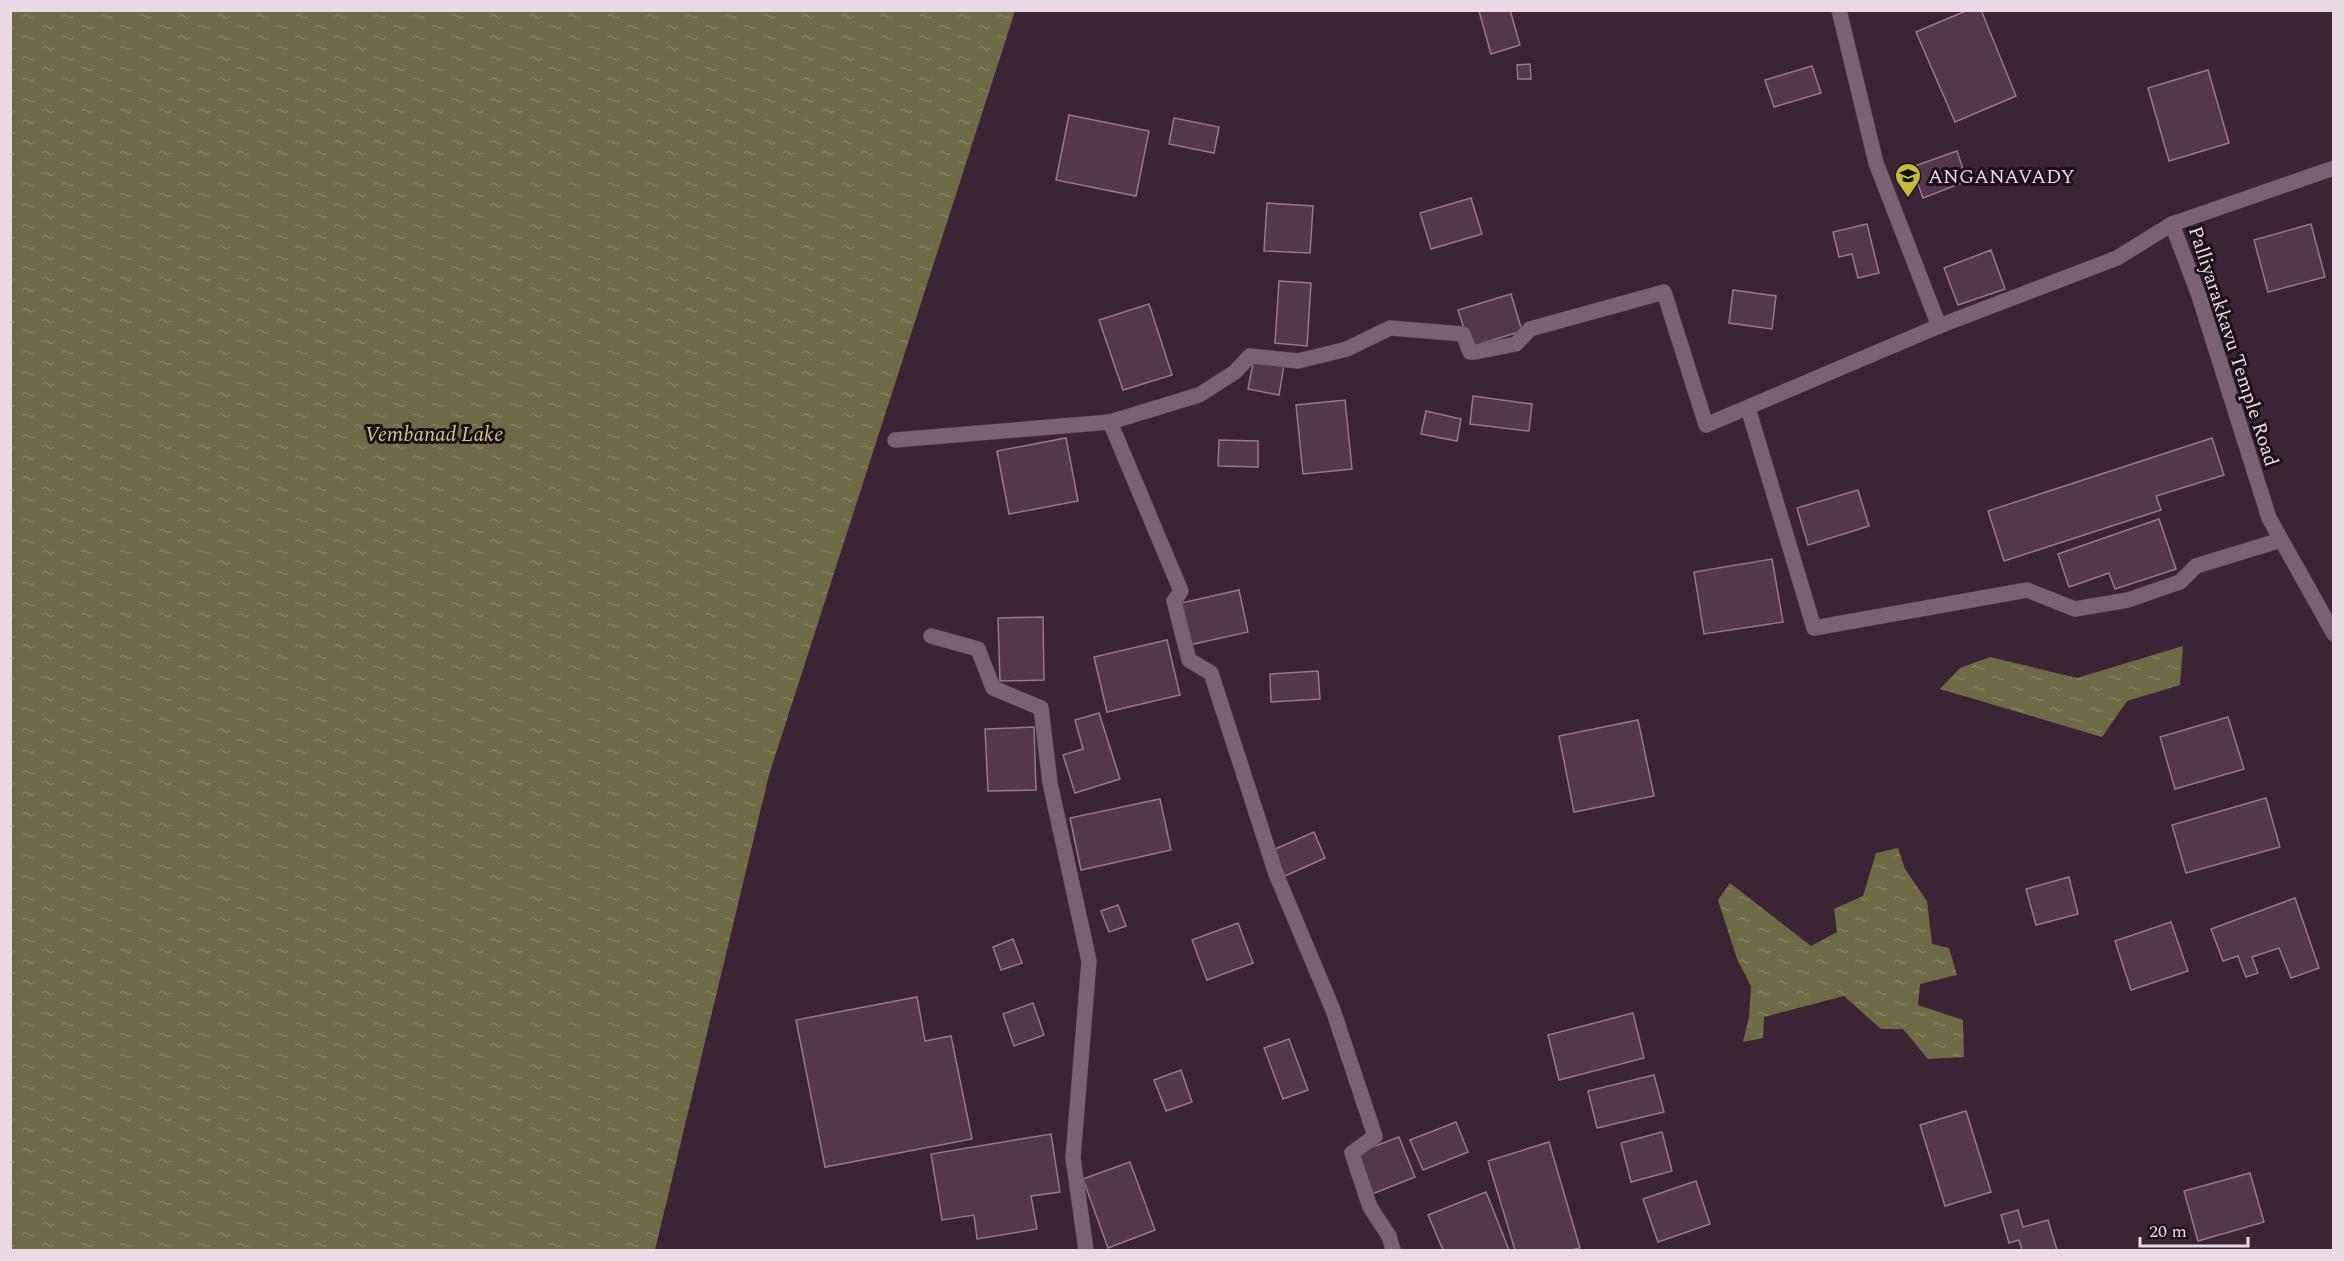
<svg xmlns="http://www.w3.org/2000/svg" width="2344" height="1261" font-family="Spectral,serif">
<defs>
<pattern id="water-ripples" width="26" height="14" patternUnits="userSpaceOnUse" patternTransform="scale(1.5)"><rect width="26" height="14" fill="#6d6b45"/><path d="M2 4q2-2 4 0t4 0M15 11q2-2 4 0t4 0" fill="none" stroke="#828060"/></pattern>
</defs>
<rect width="100%" height="100%" fill="#3c2435"/>
<g fill="url(#water-ripples)">
<path d="M10,11H1015L769,775L655,1250H11Z"/>
<path d="M2183,646L2180,685L2127,701L2102,737L1940,689L1960,668L1990,657L2077,678Z"/>
<path d="M1898,848L1905,869L1927,901L1932,944L1949,948L1957,975L1920,984L1918,1005L1963,1020L1964,1057L1928,1059L1903,1029H1881L1844,996L1764,1017L1763,1038L1743,1042L1749,1017L1751,986L1737,959L1718,900L1730,883L1811,946L1837,932L1834,909L1863,896L1876,853Z"/>
</g>
<g fill="#55374c" stroke="#95788c" stroke-width="1.5">
<path d="M1510,10L1520,45L1491,54L1479,11Z"/>
<path d="M1968,10H1981L2016,96L1955,122L1916,32Z"/>
<path d="M1530,64L1531,79H1518L1517,65Z"/>
<path d="M1812,66L1821,93L1774,107L1765,80Z"/>
<path d="M2208,70L2229,143L2169,161L2148,88Z"/>
<path d="M1069,115L1149,131L1136,196L1056,180Z"/>
<path d="M1174,118L1219,127L1214,153L1169,144Z"/>
<path d="M1957,151L1967,181L1923,198L1912,167Z"/>
<path d="M1471,198L1482,234L1431,249L1420,213Z"/>
<path d="M1267,203L1313,206L1310,253L1264,251Z"/>
<path d="M1867,224L1879,273L1858,278L1852,254L1839,257L1833,232Z"/>
<path d="M2311,224L2325,277L2268,292L2254,240Z"/>
<path d="M1991,250L2005,289L1958,305L1944,268Z"/>
<path d="M1279,281L1311,283L1307,346L1275,343Z"/>
<path d="M1733,290L1776,296L1772,329L1729,323Z"/>
<path d="M1511,294L1522,331L1470,347L1458,310Z"/>
<path d="M1149,304L1172,375L1123,390L1099,320Z"/>
<path d="M1254,359L1284,365L1279,395L1248,389Z"/>
<path d="M1473,396L1532,404L1529,431L1470,424Z"/>
<path d="M1345,400L1352,469L1303,474L1296,405Z"/>
<path d="M1426,411L1461,419L1457,441L1421,434Z"/>
<path d="M1066,438L1078,501L1009,514L997,451Z"/>
<path d="M2212,438L2224,475L2156,496L2161,510L2004,561L1988,511Z"/>
<path d="M1219,440L1258,441V467L1218,466Z"/>
<path d="M1858,490L1869,526L1808,545L1797,508Z"/>
<path d="M2159,519L2176,569L2115,589L2109,573L2069,587L2058,554Z"/>
<path d="M1772,559L1783,622L1704,634L1694,572Z"/>
<path d="M1239,590L1248,632L1189,645L1181,603Z"/>
<path d="M1043,617L1044,680L1000,681L998,618Z"/>
<path d="M1167,640L1180,695L1107,712L1094,657Z"/>
<path d="M1318,671L1320,699L1271,702L1270,674Z"/>
<path d="M1099,713L1120,779L1075,793L1063,755L1083,749L1075,720Z"/>
<path d="M2228,717L2244,769L2175,789L2160,737Z"/>
<path d="M1638,720L1654,796L1574,812L1559,736Z"/>
<path d="M1034,727L1036,790L988,791L985,729Z"/>
<path d="M2266,798L2280,847L2186,873L2172,825Z"/>
<path d="M1160,799L1171,850L1081,870L1070,818Z"/>
<path d="M1314,832L1325,858L1285,876L1273,850Z"/>
<path d="M2069,877L2078,914L2036,925L2026,889Z"/>
<path d="M2295,898L2319,968L2291,978L2279,948L2252,957L2258,973L2246,977L2238,956L2223,961L2211,929Z"/>
<path d="M1118,905L1126,926L1109,932L1101,911Z"/>
<path d="M2171,922L2188,971L2131,990L2115,941Z"/>
<path d="M1238,923L1253,963L1207,980L1192,940Z"/>
<path d="M1013,939L1022,963L1001,970L993,947Z"/>
<path d="M917,997L925,1041L951,1036L972,1139L825,1167L796,1020Z"/>
<path d="M1033,1003L1044,1035L1014,1046L1003,1014Z"/>
<path d="M1633,1013L1644,1058L1559,1080L1548,1035Z"/>
<path d="M1289,1039L1308,1090L1283,1099L1264,1048Z"/>
<path d="M1181,1070L1192,1102L1166,1111L1154,1080Z"/>
<path d="M1654,1075L1664,1112L1597,1128L1588,1091Z"/>
<path d="M1966,1111L1991,1192L1945,1206L1920,1125Z"/>
<path d="M1456,1122L1468,1152L1423,1170L1410,1140Z"/>
<path d="M1662,1132L1672,1171L1631,1182L1621,1143Z"/>
<path d="M1051,1134L1060,1192L1031,1196L1037,1229L977,1239L974,1215L942,1220L931,1154Z"/>
<path d="M1399,1137L1415,1177L1372,1194L1356,1153Z"/>
<path d="M1549,1142L1580,1248L1571,1250H1515L1488,1161Z"/>
<path d="M1130,1162L1155,1230L1108,1248L1083,1179Z"/>
<path d="M2250,1173L2264,1222L2198,1241L2184,1191Z"/>
<path d="M1696,1181L1710,1224L1658,1242L1643,1199Z"/>
<path d="M1486,1192L1509,1250H1443L1428,1215Z"/>
<path d="M2018,1210L2023,1227L2048,1220L2057,1250H2022L2019,1240L2009,1243L2001,1215Z"/>
</g>
<g fill="none" stroke-linecap="round" stroke-linejoin="round">
<defs>
<g id="minor">
<path d="M1839,10L1876,163L1939,326"/>
<path d="M2334,168L2172,224L2199,296L2269,518L2334,634"/>
<path d="M1748,408L1814,628L2027,590L2075,609L2128,600L2180,582L2196,566L2281,540"/>
<path d="M1110,422L1181,591L1174,601L1189,660L1211,673L1276,874L1333,1010L1375,1136L1352,1153L1370,1207L1389,1236L1393,1250"/>
<path d="M895,440L1110,422L1199,395L1235,372L1250,356L1298,361L1347,349L1390,328L1463,334L1470,352H1475L1516,344L1530,329L1664,292L1706,425L1939,326L2117,258L2172,224"/>
<path d="M931,636L978,649L993,688L1041,708L1050,783L1089,961L1073,1158L1086,1250"/>
</g>
</defs>
<use href="#minor" stroke="#564250" stroke-width="16"/>
<use href="#minor" stroke="#7c6073" stroke-width="15"/>
</g>
<defs>
<symbol id="school-pin" viewBox="-11 -11 22 30"><path d="M0 17L-7.5 6A9.5 9.5 0 1 1 7.5 6Z" fill="#c5bc3d" stroke="#1c1119"/><path d="M0-5L7-2L0 1L-7-2ZM-4 1L0 2.5L4 1V4Q0 6-4 4Z" fill="#111"/></symbol>
</defs>
<g fill-rule="evenodd">
<use href="#school-pin" x="1893" y="161" width="30" height="40"/>
</g>
<g text-anchor="middle" stroke-width="6" stroke-linejoin="round" paint-order="stroke">
<g font-size="20" fill="#eadae5" stroke="#1c1119" text-anchor="start">
<text x="1928" y="183">ANGANAVADY</text>
</g>
<g font-size="20" fill="#eadae5" stroke="#1c1119">
<text transform="translate(2234 346) rotate(72)" y="7">Palliyarakkavu Temple Road</text>
</g>
<g font-size="21" font-style="italic" fill="#cdca89" stroke="#1c1119">
<text x="434" y="441">Vembanad Lake</text>
</g>
</g>
<rect width="2344" height="1261" fill="none" stroke="#eadae5" stroke-width="24"/>
<path d="M2140 1237v9h108v-9" fill="none" stroke="#eadae5" stroke-width="3"/>
<text x="2149" y="1237" font-size="18" fill="#eadae5" stroke="#1c1119" stroke-width="4.5" paint-order="stroke">20 m</text>
</svg>
